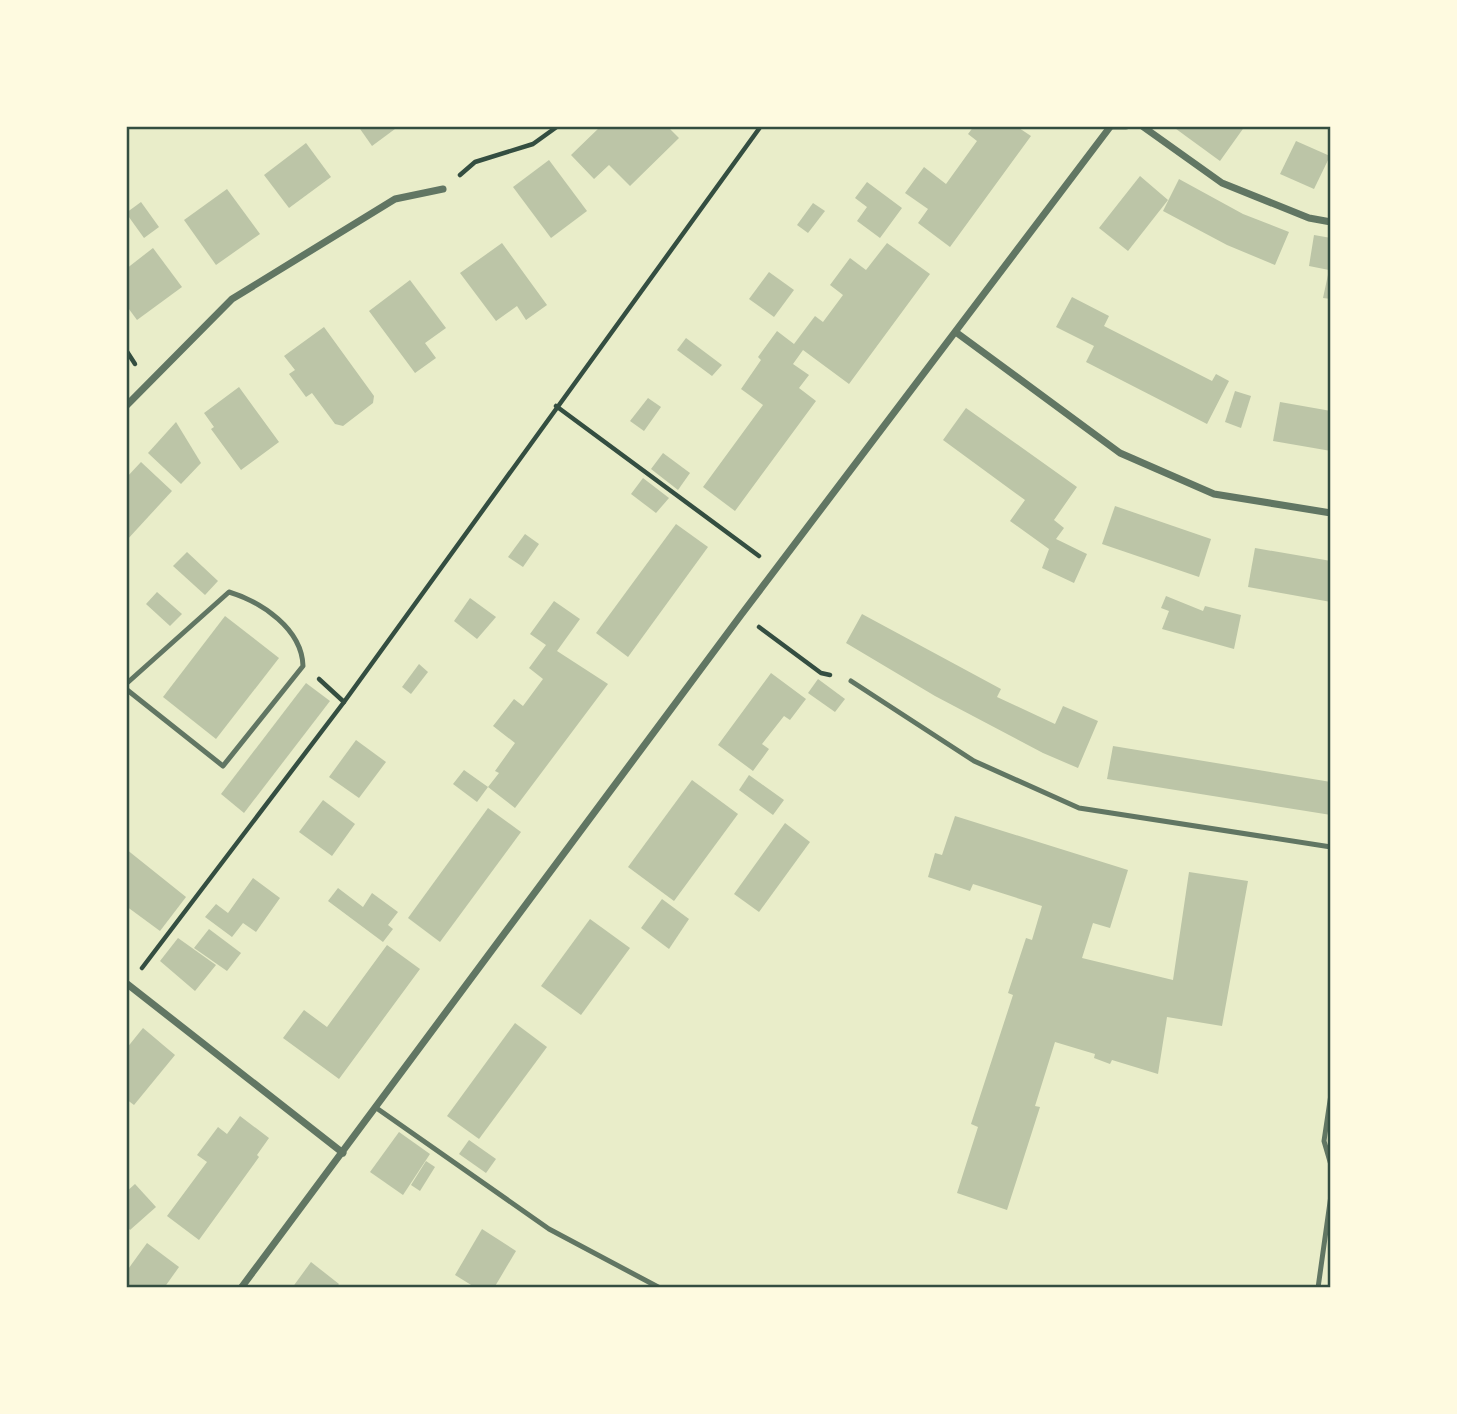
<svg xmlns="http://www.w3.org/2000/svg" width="1457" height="1414" font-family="'PT Serif',serif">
<rect width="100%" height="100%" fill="#e9edc9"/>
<g fill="#bcc5a7">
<path d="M358,126H399L372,146Z"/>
<path d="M601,126H667L679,138L630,186L609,165L594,179L571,155Z"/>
<path d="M974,126H1016L1031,136L950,247L918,223L928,209L905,193L924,167L946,184L977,141L968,134Z"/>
<path d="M1172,126H1245L1220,161Z"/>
<path d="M1296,141L1330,156L1314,189L1280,174Z"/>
<path d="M306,143L331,177L289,208L264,175Z"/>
<path d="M549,160L587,211L551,238L513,187Z"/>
<path d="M1140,176L1168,200L1128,251L1099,228Z"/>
<path d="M1179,179L1243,214L1289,232L1275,265L1227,245L1163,211Z"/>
<path d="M867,182L902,208L880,238L857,221L867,207L855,198Z"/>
<path d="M227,189L260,234L216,265L184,220Z"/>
<path d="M141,202L159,227L144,238L126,213Z"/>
<path d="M813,203L825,211L808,233L797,225Z"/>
<path d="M1314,235L1331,238V299L1323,298L1329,270L1309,266Z"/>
<path d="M502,243L547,305L526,320L517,306L496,321L460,273Z"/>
<path d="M887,243L930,274L849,384L803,350L793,364L809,375L799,388L816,401L735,511L703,487L763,405L741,389L761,360L758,357L777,331L794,344L815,316L823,322L843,295L830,285L850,258L866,270Z"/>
<path d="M153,248L182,287L137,320L126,305V269Z"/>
<path d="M769,272L794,290L774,317L749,299Z"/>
<path d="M410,280L446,328L425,343L436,358L415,373L369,311Z"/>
<path d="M1072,297L1109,316L1104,326L1212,381L1216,374L1229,381L1207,424L1086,362L1094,346L1056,327Z"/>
<path d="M324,327L374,396L373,403L343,426L335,424L312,393L306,397L289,374L295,370L284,356Z"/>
<path d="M686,338L722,365L712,376L677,350Z"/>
<path d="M239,387L279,442L241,470L211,429L214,427L204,413Z"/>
<path d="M1235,391L1251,396L1241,428L1225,422Z"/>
<path d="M648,398L661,407L644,431L630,421Z"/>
<path d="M1280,402L1331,411V451L1273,441Z"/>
<path d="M966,408L1077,487L1054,520L1064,528L1056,539L1087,554L1074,583L1042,568L1049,549L1010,521L1025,500L943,440Z"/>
<path d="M176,422L201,463L181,484L148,453Z"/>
<path d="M663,453L690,473L678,490L651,469Z"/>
<path d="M141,462L172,491L126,541V478Z"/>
<path d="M643,478L669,498L656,513L631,494Z"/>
<path d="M1115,506L1211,539L1199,577L1102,544Z"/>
<path d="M676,524L708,547L628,657L596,633Z"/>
<path d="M525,534L539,544L523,567L508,557Z"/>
<path d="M1255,548L1331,561V602L1248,587Z"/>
<path d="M187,552L218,581L205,595L173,566Z"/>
<path d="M157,592L182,614L170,626L146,604Z"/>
<path d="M1166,596L1203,611L1205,606L1241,615L1234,649L1162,629L1169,611L1161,608Z"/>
<path d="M470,598L496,617L477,639L454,621Z"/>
<path d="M554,601L580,619L557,651L608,684L515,808L488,787L499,773L495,771L515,743L493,726L514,699L523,706L543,679L529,668L546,645L530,634Z"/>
<path d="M862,614L1001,689L997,697L1055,724L1063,706L1098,721L1078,768L1043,753L935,696L846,643Z"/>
<path d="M225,616L279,658L216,739L163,697Z"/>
<path d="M419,664L428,672L411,694L402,687Z"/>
<path d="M771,673L806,699L790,720L784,716L762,744L769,749L753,771L718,745Z"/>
<path d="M818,679L845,699L835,712L808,693Z"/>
<path d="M306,683L330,701L244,813L221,794Z"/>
<path d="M356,740L386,762L359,798L329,777Z"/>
<path d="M1113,746L1331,782V815L1107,779Z"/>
<path d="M464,770L488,787L477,802L453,784Z"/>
<path d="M749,775L784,800L773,815L739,790Z"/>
<path d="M692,780L738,814L674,901L628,867Z"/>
<path d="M323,800L355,824L332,856L299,832Z"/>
<path d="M488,808L521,832L440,942L408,918Z"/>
<path d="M955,816L1128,870L1110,928L1093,923L1082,958L1173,980L1189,872L1248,881L1222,1026L1167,1017L1158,1074L1112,1060L1110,1064L1094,1058L1095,1054L1055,1042L1035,1106L1040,1107L1007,1210L957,1193L978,1127L971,1124L1013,995L1008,993L1026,938L1032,940L1042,906L973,884L970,891L928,877L935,853L942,855Z"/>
<path d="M785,823L810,842L759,912L734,894Z"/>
<path d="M126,849L186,897L160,931L126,906Z"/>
<path d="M253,878L280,898L256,932L243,923L232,937L205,917L216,904L228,913Z"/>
<path d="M338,888L363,907L372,893L398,912L388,925L393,929L383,942L328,901Z"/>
<path d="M662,899L689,919L669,949L641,928Z"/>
<path d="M590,919L630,948L581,1015L541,986Z"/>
<path d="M209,929L241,953L227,971L194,948Z"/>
<path d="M178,938L216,965L195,991L160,961Z"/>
<path d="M387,945L420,969L339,1079L283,1038L304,1010L327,1027Z"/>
<path d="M515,1023L547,1047L479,1139L447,1116Z"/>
<path d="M143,1028L175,1055L134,1105L126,1099V1049Z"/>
<path d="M240,1116L269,1138L257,1155L259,1157L199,1240L167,1216L207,1162L197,1155L218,1127L227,1134Z"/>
<path d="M399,1132L430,1154L403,1195L370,1172Z"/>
<path d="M469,1140L496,1159L486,1173L459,1154Z"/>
<path d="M426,1161L435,1167L420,1191L411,1185Z"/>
<path d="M135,1184L156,1207L130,1230L126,1225V1192Z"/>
<path d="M482,1229L516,1251L494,1288H476L455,1275Z"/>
<path d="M147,1243L179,1267L164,1288H126V1272Z"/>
<path d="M311,1262L339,1284L336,1288H292Z"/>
</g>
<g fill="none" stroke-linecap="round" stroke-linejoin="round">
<g stroke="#344e41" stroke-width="4.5">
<path d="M460,175L475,162L533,144L558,126"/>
<path d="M126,350L135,364"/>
<path d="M556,406L759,556"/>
<path d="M759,627L821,673L830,675"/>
<path d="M319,679L344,702"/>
<path d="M142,968L344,702L761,126"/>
</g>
<g stroke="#617663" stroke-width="5">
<path d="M851,681L974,761L1079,808L1331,847"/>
<path d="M126,684L229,592C262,602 302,629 303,666L223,766L126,689"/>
<path d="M1331,1094L1324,1141L1331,1165"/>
<path d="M375,1107L549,1229L660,1288"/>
<path d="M1318,1288L1331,1195"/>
</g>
<g stroke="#617663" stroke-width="7">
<path d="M1108,126H1126"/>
<path d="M1142,126L1222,183L1309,218L1331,222"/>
<path d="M957,333L1120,453L1214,494L1331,513"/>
<path d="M126,406L232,299L395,199L443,189"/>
<path d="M126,983L343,1153"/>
<path d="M241,1288L741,615L1110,127"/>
</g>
</g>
<rect width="1457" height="1414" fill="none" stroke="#fefae0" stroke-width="256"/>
<rect x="128" y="128" width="1201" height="1158" fill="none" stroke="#344e41" stroke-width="2.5"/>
</svg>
